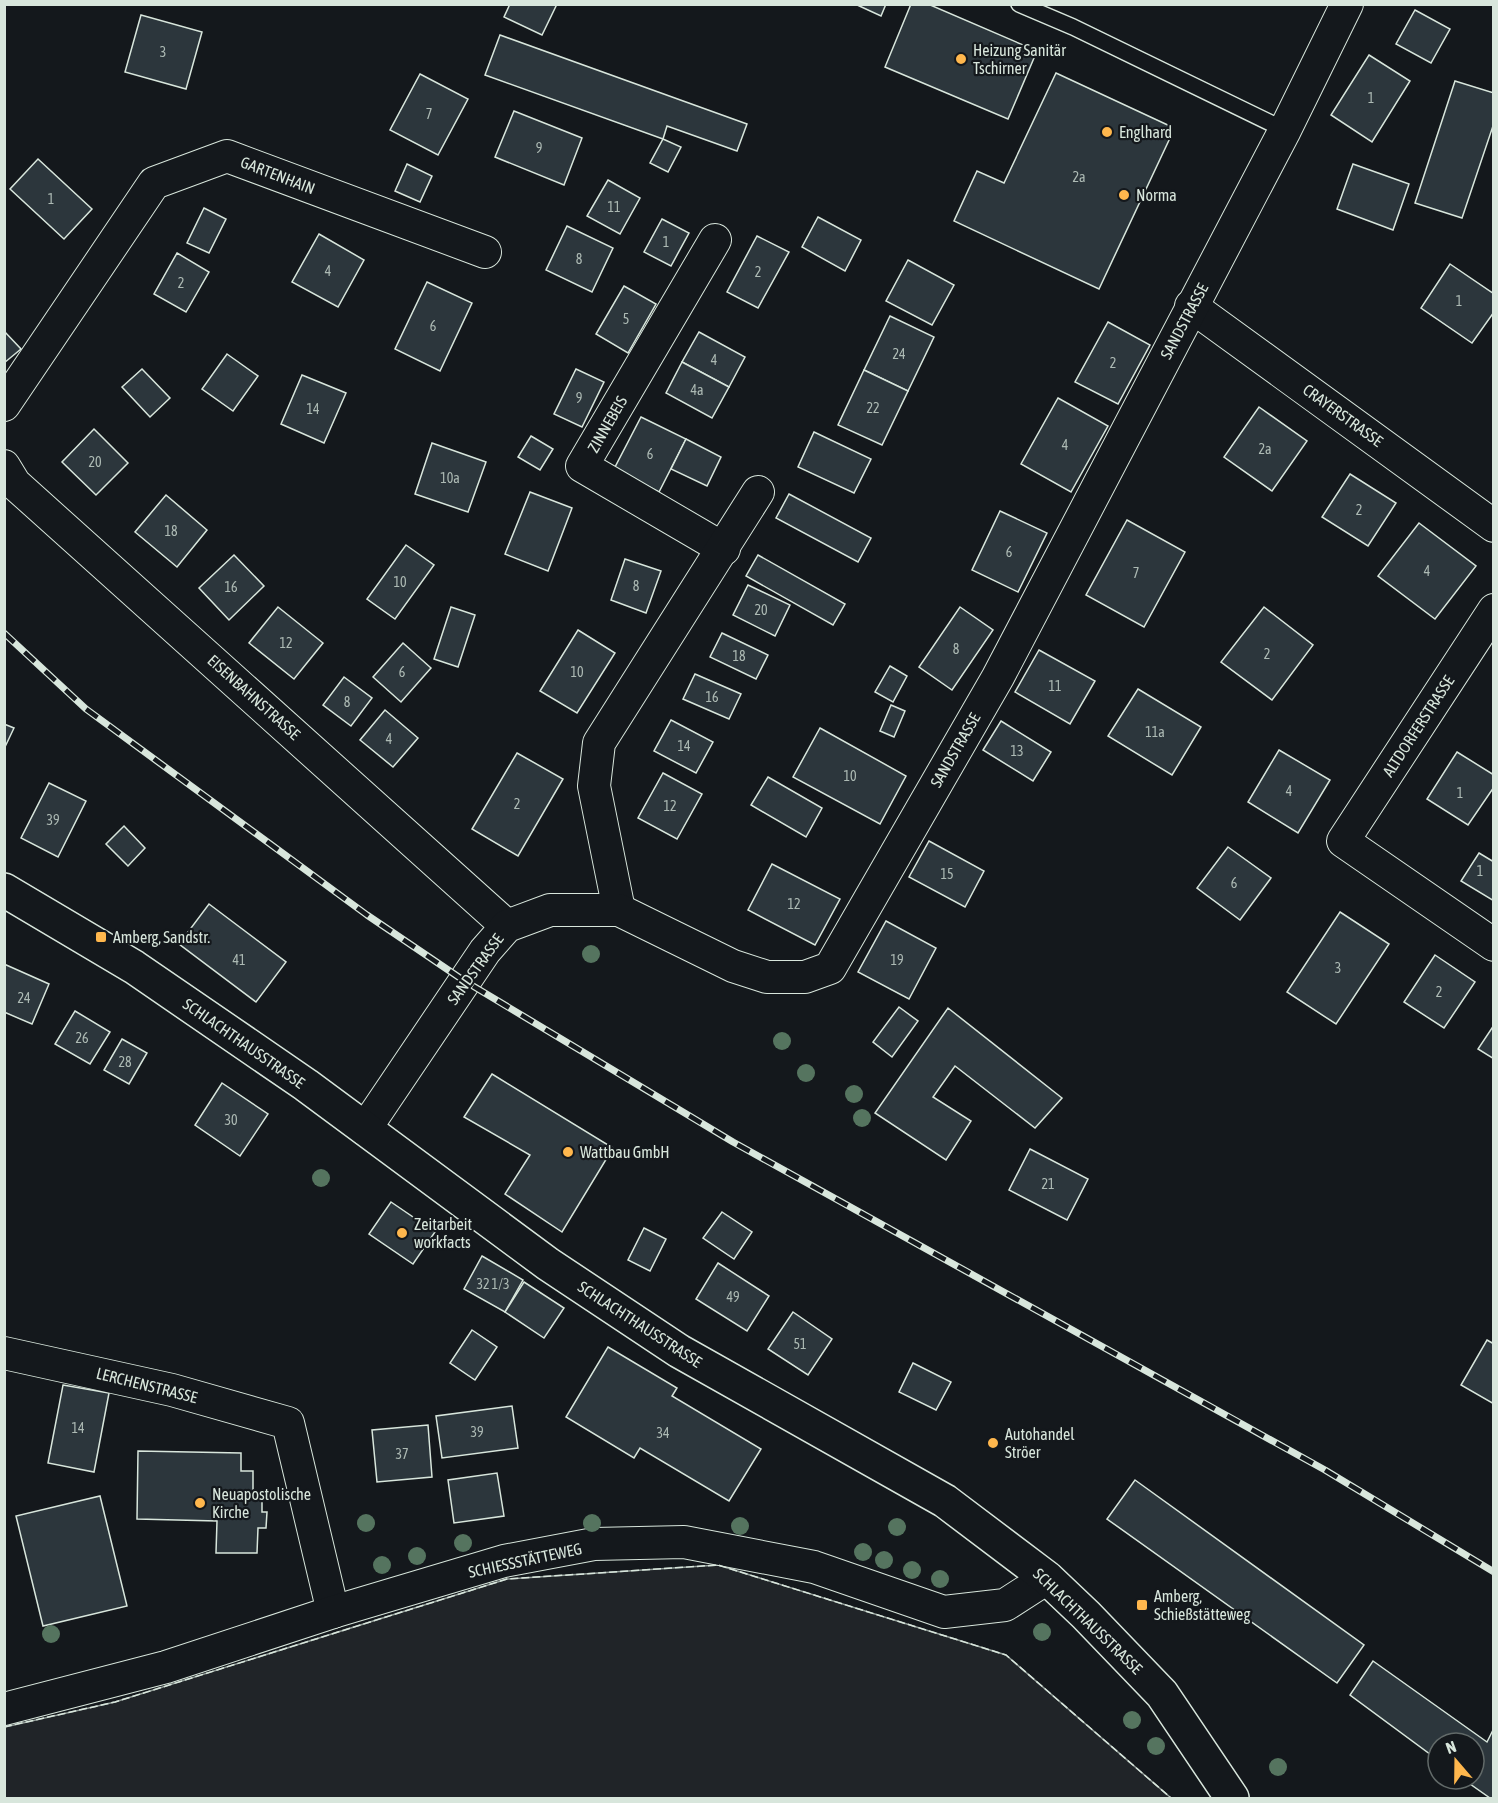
<svg xmlns="http://www.w3.org/2000/svg" width="1498" height="1803" font-family="'Asap Condensed',sans-serif">
<rect width="100%" height="100%" fill="#14181c"/>
<path fill="#202428" stroke="#939e99" stroke-width="1.5" d="M718,1565L1006,1655L1171,1798H5V1727L115,1702L507,1579Z"/>
<g fill="#2c363c" stroke="#d8e6dc" stroke-width="1.5">
<path d="M510,4H557L542,35L504,17Z"/>
<path d="M855,4H886L881,16Z"/>
<path d="M911,4H928L1037,51L1008,119L885,67Z"/>
<path d="M1415,10L1450,29L1431,63L1396,44Z"/>
<path d="M141,15L202,32L186,89L125,72Z"/>
<path d="M500,35L747,124L737,151L667,126L663,139L485,75Z"/>
<path d="M1369,55L1410,81L1372,142L1331,115Z"/>
<path d="M1056,73L1172,127L1170,138L1099,289L954,221L977,171L1004,183Z"/>
<path d="M420,74L468,99L438,155L390,130Z"/>
<path d="M1455,81L1494,93V123L1462,218L1415,203Z"/>
<path d="M514,111L582,138L564,185L495,157Z"/>
<path d="M663,139L681,147L668,172L650,163Z"/>
<path d="M38,159L92,209L64,239L10,189Z"/>
<path d="M407,164L432,176L420,202L395,191Z"/>
<path d="M1353,164L1409,184L1393,230L1337,209Z"/>
<path d="M608,180L640,198L620,234L587,216Z"/>
<path d="M204,208L226,219L209,253L187,243Z"/>
<path d="M818,217L861,240L845,271L802,247Z"/>
<path d="M662,219L689,233L671,266L644,252Z"/>
<path d="M567,226L613,248L592,292L546,270Z"/>
<path d="M319,234L364,260L338,307L292,282Z"/>
<path d="M757,236L789,252L758,308L727,292Z"/>
<path d="M177,253L209,272L186,312L154,294Z"/>
<path d="M908,260L954,285L932,325L886,301Z"/>
<path d="M1450,264L1494,294V312L1472,343L1421,308Z"/>
<path d="M427,282L472,303L440,371L395,349Z"/>
<path d="M624,286L656,304L628,353L596,334Z"/>
<path d="M890,316L934,337L908,391L864,370Z"/>
<path d="M1108,322L1150,345L1118,404L1075,382Z"/>
<path d="M4,331L21,349L4,363Z"/>
<path d="M699,332L745,357L729,387L682,362Z"/>
<path d="M227,354L258,376L233,411L202,389Z"/>
<path d="M682,362L729,387L712,418L666,393Z"/>
<path d="M142,369L170,398L150,417L122,387Z"/>
<path d="M576,369L604,382L582,427L554,414Z"/>
<path d="M864,370L908,391L882,445L838,425Z"/>
<path d="M302,375L346,393L324,443L281,424Z"/>
<path d="M1058,398L1108,426L1071,492L1021,464Z"/>
<path d="M1259,407L1307,441L1272,491L1224,457Z"/>
<path d="M641,417L686,439L659,492L614,469Z"/>
<path d="M94,429L128,463L96,495L62,462Z"/>
<path d="M814,432L871,459L854,493L798,467Z"/>
<path d="M531,436L553,449L540,470L518,457Z"/>
<path d="M686,439L721,457L707,486L671,469Z"/>
<path d="M432,443L486,462L468,512L415,494Z"/>
<path d="M1350,474L1396,503L1368,546L1322,517Z"/>
<path d="M530,492L572,508L548,571L505,554Z"/>
<path d="M789,494L871,538L858,562L776,518Z"/>
<path d="M166,495L207,530L177,567L135,532Z"/>
<path d="M1000,511L1047,533L1018,592L972,570Z"/>
<path d="M1127,520L1185,552L1144,627L1086,595Z"/>
<path d="M1419,523L1476,566L1435,619L1378,576Z"/>
<path d="M406,545L434,565L395,619L367,599Z"/>
<path d="M234,555L264,586L229,620L199,588Z"/>
<path d="M758,555L845,604L833,625L746,576Z"/>
<path d="M625,559L661,571L646,613L611,600Z"/>
<path d="M748,585L790,605L775,636L733,615Z"/>
<path d="M278,607L323,643L294,679L249,643Z"/>
<path d="M451,607L475,615L458,667L434,659Z"/>
<path d="M960,607L993,630L952,690L919,667Z"/>
<path d="M1264,607L1313,645L1272,700L1221,662Z"/>
<path d="M578,630L615,653L577,713L540,691Z"/>
<path d="M722,633L768,655L756,679L710,657Z"/>
<path d="M403,643L431,668L401,702L373,677Z"/>
<path d="M1039,650L1095,681L1070,724L1015,692Z"/>
<path d="M890,666L907,676L893,702L875,692Z"/>
<path d="M695,674L741,694L729,719L683,699Z"/>
<path d="M344,677L372,698L351,726L323,705Z"/>
<path d="M1138,689L1201,727L1172,775L1108,736Z"/>
<path d="M891,705L905,711L894,737L880,731Z"/>
<path d="M385,710L418,738L393,767L360,740Z"/>
<path d="M671,720L713,742L696,773L654,751Z"/>
<path d="M1001,721L1051,752L1033,781L983,750Z"/>
<path d="M4,724L14,728L4,749Z"/>
<path d="M820,728L906,776L880,824L793,777Z"/>
<path d="M1279,750L1330,780L1298,833L1248,802Z"/>
<path d="M1457,752L1494,775V787L1468,825L1427,799Z"/>
<path d="M517,753L563,779L518,856L472,829Z"/>
<path d="M663,773L702,794L677,839L638,818Z"/>
<path d="M768,777L822,808L806,837L751,805Z"/>
<path d="M49,783L86,801L58,857L21,838Z"/>
<path d="M124,826L145,848L128,866L106,844Z"/>
<path d="M929,841L984,871L965,907L909,877Z"/>
<path d="M1228,847L1271,878L1240,920L1197,888Z"/>
<path d="M1479,853L1494,862V901L1461,881Z"/>
<path d="M772,864L840,899L815,945L748,910Z"/>
<path d="M209,904L286,962L256,1002L179,944Z"/>
<path d="M1340,912L1389,944L1336,1024L1287,992Z"/>
<path d="M886,921L936,948L909,999L858,972Z"/>
<path d="M1435,955L1475,982L1444,1028L1404,1002Z"/>
<path d="M4,964L49,984L32,1024L4,1012Z"/>
<path d="M899,1007L918,1021L892,1057L873,1042Z"/>
<path d="M948,1008L1062,1098L1035,1128L955,1066L933,1097L971,1121L946,1160L875,1113Z"/>
<path d="M75,1011L110,1032L90,1064L55,1044Z"/>
<path d="M1494,1025V1059L1478,1049Z"/>
<path d="M122,1039L147,1053L129,1084L104,1070Z"/>
<path d="M492,1074L613,1148L562,1232L505,1194L530,1155L464,1117Z"/>
<path d="M222,1083L268,1114L240,1156L195,1125Z"/>
<path d="M1030,1149L1088,1179L1067,1220L1009,1190Z"/>
<path d="M391,1202L435,1232L413,1264L369,1234Z"/>
<path d="M722,1212L752,1232L734,1259L703,1238Z"/>
<path d="M644,1228L666,1239L650,1271L628,1260Z"/>
<path d="M482,1256L523,1280L505,1312L464,1289Z"/>
<path d="M718,1263L769,1296L747,1331L696,1299Z"/>
<path d="M524,1282L564,1308L544,1338L505,1312Z"/>
<path d="M793,1312L832,1339L808,1375L768,1349Z"/>
<path d="M472,1330L497,1347L475,1380L450,1363Z"/>
<path d="M1487,1340L1494,1344V1404L1461,1385Z"/>
<path d="M608,1347L677,1388L672,1396L761,1449L729,1501L640,1448L634,1458L566,1417Z"/>
<path d="M913,1363L951,1382L936,1410L899,1392Z"/>
<path d="M63,1385L109,1393L94,1472L48,1463Z"/>
<path d="M512,1406L518,1448L442,1458L436,1416Z"/>
<path d="M428,1425L432,1477L377,1482L372,1430Z"/>
<path d="M138,1451L241,1453V1471H253V1494H262V1512H267L266,1528H258L257,1553H216L217,1521L137,1519Z"/>
<path d="M497,1473L504,1516L454,1523L448,1480Z"/>
<path d="M1135,1480L1364,1645L1337,1683L1107,1519Z"/>
<path d="M100,1496L127,1606L43,1626L16,1516Z"/>
<path d="M1373,1661L1487,1742L1494,1728V1798H1490L1463,1779H1474V1743H1438V1760L1350,1695Z"/>
</g>
<g fill="none" stroke-linecap="round" stroke-linejoin="round">
<defs>
<path id="service" d="M1019,4L1073,27L1285,130"/>
<g id="minor">
<path d="M715,240L582,466L724,549"/>
<path d="M1191,306L1494,526"/>
<path d="M4,405L154,183L227,156L485,252"/>
<path d="M4,466L15,484L507,926"/>
<path d="M1494,610L1343,841L1494,945"/>
<path d="M619,910L594,786L599,743L758,492"/>
<path d="M365,1129L485,951L507,926L550,910H619L733,966L767,977H805L830,968L998,677L1285,130L1347,4"/>
<path d="M4,1353L172,1390L288,1423L333,1612"/>
<path d="M4,1709L166,1667L333,1612L504,1561L594,1544L684,1542L814,1567L944,1612L1005,1605L1047,1578"/>
</g>
<path id="secondary" d="M4,890L134,967L306,1085L548,1264L679,1351L945,1501L1047,1578L1086,1615L1162,1694L1232,1798"/>
</defs>
<use href="#service" stroke="#d8e6dc" stroke-width="18"/>
<use href="#minor" stroke="#d8e6dc" stroke-width="34"/>
<use href="#secondary" stroke="#d8e6dc" stroke-width="36"/>
<use href="#service" stroke="#14181c" stroke-width="15"/>
<use href="#minor" stroke="#14181c" stroke-width="32"/>
<use href="#secondary" stroke="#14181c" stroke-width="33"/>
<defs>
<path id="rail" d="M4,633L86,709L367,915L463,980L733,1142L1325,1470L1494,1572"/>
</defs>
<use href="#rail" stroke="#d8e6dc" stroke-width="7"/>
<use href="#rail" stroke="#14181c" stroke-width="4.5" stroke-dasharray="14" stroke-linecap="butt"/>
<path stroke="#d8e6dc" stroke-width="1.5" stroke-dasharray="8 3" stroke-linecap="butt" d="M4,1727L115,1702L507,1579L718,1565L1006,1655L1171,1798"/>
</g>
<g fill="#55745f">
<circle cx="591" cy="954" r="9"/>
<circle cx="782" cy="1041" r="9"/>
<circle cx="806" cy="1073" r="9"/>
<circle cx="854" cy="1094" r="9"/>
<circle cx="862" cy="1118" r="9"/>
<circle cx="321" cy="1178" r="9"/>
<circle cx="366" cy="1523" r="9"/>
<circle cx="592" cy="1523" r="9"/>
<circle cx="740" cy="1526" r="9"/>
<circle cx="897" cy="1527" r="9"/>
<circle cx="463" cy="1543" r="9"/>
<circle cx="863" cy="1552" r="9"/>
<circle cx="417" cy="1556" r="9"/>
<circle cx="884" cy="1560" r="9"/>
<circle cx="382" cy="1565" r="9"/>
<circle cx="912" cy="1570" r="9"/>
<circle cx="940" cy="1579" r="9"/>
<circle cx="1042" cy="1632" r="9"/>
<circle cx="51" cy="1634" r="9"/>
<circle cx="1132" cy="1720" r="9"/>
<circle cx="1156" cy="1746" r="9"/>
<circle cx="1278" cy="1767" r="9"/>
</g>
<g fill="#ffb74d" stroke="#14181c" stroke-width="2">
<circle cx="961" cy="59" r="6"/>
<circle cx="1107" cy="132" r="6"/>
<circle cx="1124" cy="195" r="6"/>
<rect x="95" y="931" width="12" height="12" rx="3"/>
<circle cx="568" cy="1152" r="6"/>
<circle cx="402" cy="1233" r="6"/>
<circle cx="993" cy="1443" r="6"/>
<circle cx="200" cy="1503" r="6"/>
<rect x="1136" y="1599" width="12" height="12" rx="3"/>
</g>
<g text-anchor="middle" stroke-width="4.5" stroke-linejoin="round" paint-order="stroke">
<g font-size="14" fill="#adbab4">
<text x="163" y="57">3</text>
<text x="1371" y="103">1</text>
<text x="429" y="119">7</text>
<text x="539" y="153">9</text>
<text x="1079" y="182">2a</text>
<text x="51" y="204">1</text>
<text x="614" y="212">11</text>
<text x="666" y="247">1</text>
<text x="579" y="264">8</text>
<text x="328" y="276">4</text>
<text x="758" y="277">2</text>
<text x="181" y="288">2</text>
<text x="1459" y="306">1</text>
<text x="626" y="324">5</text>
<text x="433" y="331">6</text>
<text x="899" y="359">24</text>
<text x="714" y="365">4</text>
<text x="1113" y="368">2</text>
<text x="697" y="395">4a</text>
<text x="579" y="403">9</text>
<text x="873" y="413">22</text>
<text x="313" y="414">14</text>
<text x="1065" y="450">4</text>
<text x="1265" y="454">2a</text>
<text x="650" y="459">6</text>
<text x="95" y="467">20</text>
<text x="450" y="483">10a</text>
<text x="1359" y="515">2</text>
<text x="171" y="536">18</text>
<text x="1009" y="557">6</text>
<text x="1427" y="576">4</text>
<text x="1136" y="578">7</text>
<text x="400" y="587">10</text>
<text x="636" y="591">8</text>
<text x="231" y="592">16</text>
<text x="761" y="615">20</text>
<text x="286" y="648">12</text>
<text x="956" y="654">8</text>
<text x="1267" y="659">2</text>
<text x="739" y="661">18</text>
<text x="402" y="677">6</text>
<text x="577" y="677">10</text>
<text x="1055" y="691">11</text>
<text x="712" y="702">16</text>
<text x="347" y="707">8</text>
<text x="1155" y="737">11a</text>
<text x="389" y="744">4</text>
<text x="684" y="751">14</text>
<text x="1017" y="756">13</text>
<text x="850" y="781">10</text>
<text x="1289" y="796">4</text>
<text x="1460" y="798">1</text>
<text x="517" y="809">2</text>
<text x="670" y="811">12</text>
<text x="53" y="825">39</text>
<text x="1480" y="876">1</text>
<text x="947" y="879">15</text>
<text x="1234" y="888">6</text>
<text x="794" y="909">12</text>
<text x="239" y="965">41</text>
<text x="897" y="965">19</text>
<text x="1338" y="973">3</text>
<text x="1439" y="997">2</text>
<text x="24" y="1003">24</text>
<text x="82" y="1043">26</text>
<text x="125" y="1067">28</text>
<text x="231" y="1125">30</text>
<text x="1048" y="1189">21</text>
<text x="493" y="1289">32 1/3</text>
<text x="733" y="1302">49</text>
<text x="800" y="1349">51</text>
<text x="78" y="1433">14</text>
<text x="477" y="1437">39</text>
<text x="663" y="1438">34</text>
<text x="402" y="1459">37</text>
</g>
<g font-size="16" fill="#d8e6dc" stroke="#14181c" text-anchor="start">
<text x="973" y="56">Heizung Sanitär<tspan x="973" dy="18">Tschirner</tspan></text>
<text x="1119" y="138">Englhard</text>
<text x="1136" y="201">Norma</text>
<text x="113" y="943">Amberg, Sandstr.</text>
<text x="580" y="1158">Wattbau GmbH</text>
<text x="414" y="1230">Zeitarbeit<tspan x="414" dy="18">workfacts</tspan></text>
<text x="1005" y="1440">Autohandel<tspan x="1005" dy="18">Ströer</tspan></text>
<text x="212" y="1500">Neuapostolische<tspan x="212" dy="18">Kirche</tspan></text>
<text x="1154" y="1602">Amberg,<tspan x="1154" dy="18">Schießstätteweg</tspan></text>
</g>
<g font-size="16" fill="#d8e6dc" stroke="#14181c">
<text transform="translate(278 175) rotate(21)" y="6">GARTENHAIN</text>
<text transform="translate(1184 321) rotate(-62)" y="6">SANDSTRASSE</text>
<text transform="translate(1343 415) rotate(36)" y="6">CRAYERSTRASSE</text>
<text transform="translate(607 424) rotate(-60)" y="6">ZINNEBEIS</text>
<text transform="translate(254 697) rotate(42)" y="6">EISENBAHNSTRASSE</text>
<text transform="translate(1418 726) rotate(-57)" y="6">ALTDORFERSTRASSE</text>
<text transform="translate(955 750) rotate(-60)" y="6">SANDSTRASSE</text>
<text transform="translate(475 969) rotate(-54)" y="6">SANDSTRASSE</text>
<text transform="translate(244 1043) rotate(35)" y="6">SCHLACHTHAUSSTRASSE</text>
<text transform="translate(640 1324) rotate(33)" y="6">SCHLACHTHAUSSTRASSE</text>
<text transform="translate(147 1385) rotate(14)" y="6">LERCHENSTRASSE</text>
<text transform="translate(525 1560) rotate(-12)" y="6">SCHIESSSTÄTTEWEG</text>
<text transform="translate(1088 1621) rotate(44)" y="6">SCHLACHTHAUSSTRASSE</text>
</g>
</g>
<rect width="1498" height="1803" fill="none" stroke="#d8e6dc" stroke-width="12"/>
<g transform="translate(1456 1761) rotate(340)"><circle r="28" fill="#14181c" stroke="#626a69" stroke-width="1.5"/>
<path d="M0-4.5L10 22L0 15L-10 22Z" fill="#ffb74d"/>
<text y="-9" font-size="16" font-weight="bold" text-anchor="middle" fill="#d8e6dc">N</text>
</g>
</svg>
